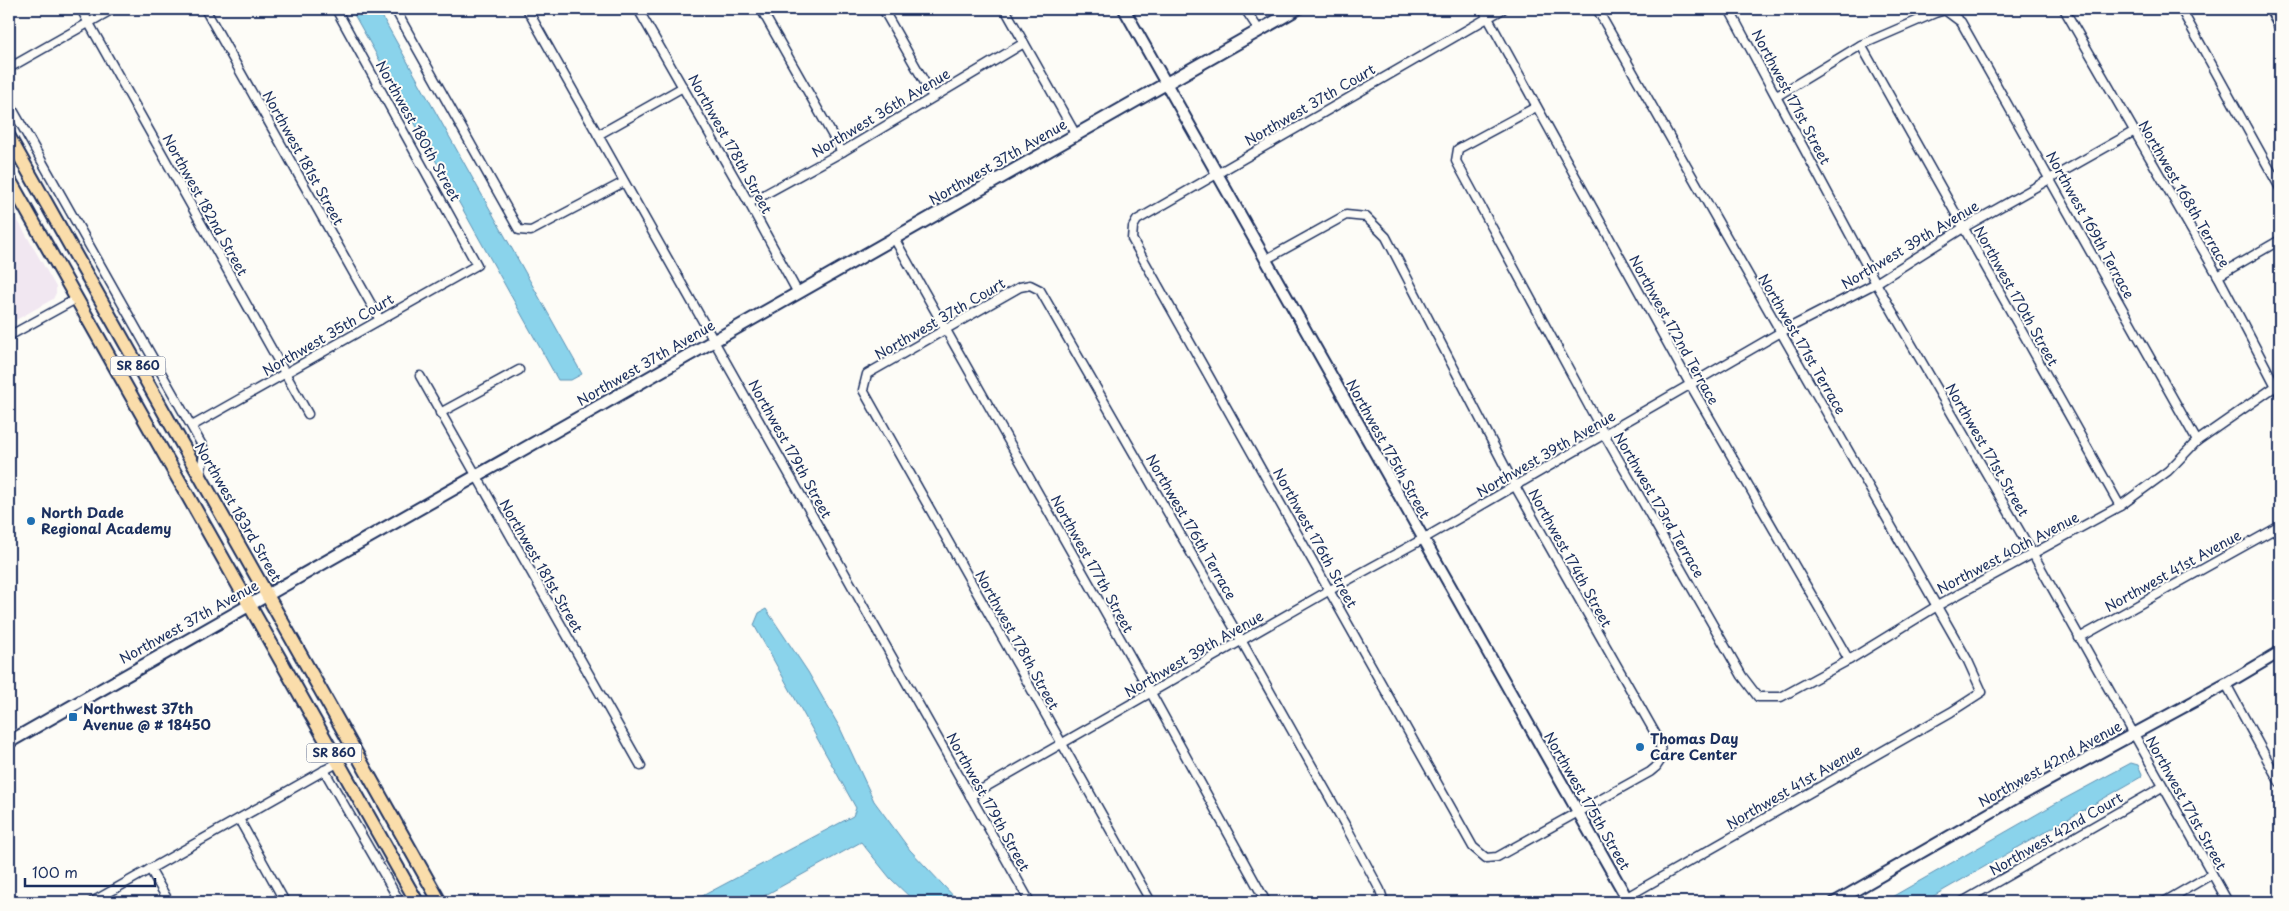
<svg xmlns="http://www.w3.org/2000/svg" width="2289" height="911" font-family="'Playpen Sans',sans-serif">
<rect width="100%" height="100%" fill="#fdfcf7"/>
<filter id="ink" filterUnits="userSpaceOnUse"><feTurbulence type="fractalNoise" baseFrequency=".02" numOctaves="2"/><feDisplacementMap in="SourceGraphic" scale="10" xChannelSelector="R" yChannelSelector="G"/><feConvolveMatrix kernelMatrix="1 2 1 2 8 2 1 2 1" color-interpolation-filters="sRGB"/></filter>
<g filter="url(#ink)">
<path fill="#f1e7f1" d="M9,205L56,287V293L53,299L9,324Z"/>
<g fill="#8ad3eb" stroke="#5e91b3">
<path d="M351,9H378L582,374L571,380H558Z"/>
<path d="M766,609L808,672L840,728L874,801L910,850L959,902H915L890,878L861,842L753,902H691L853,816L856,808L754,625L759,613Z"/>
<path d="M2131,763L2138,765L2142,774L2141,777L1923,902H1883L2053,805Z"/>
</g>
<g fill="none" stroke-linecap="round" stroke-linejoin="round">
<defs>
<g id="minor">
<path d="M81,9L308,414"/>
<path d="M205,9L380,320"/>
<path d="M395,9L519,230L531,231L624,182"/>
<path d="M527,9L1030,902"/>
<path d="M638,9L749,203L798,293"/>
<path d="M761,9L842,152"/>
<path d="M883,9L933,97"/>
<path d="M1005,9L1076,135"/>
<path d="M1245,9L1259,30"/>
<path d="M1483,9L1690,384L1849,660"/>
<path d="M1597,9L1968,661L1982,692L1951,712L1618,902"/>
<path d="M1729,9L1876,283L2033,554L2228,902"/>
<path d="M2064,9L2218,276L2280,394"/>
<path d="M2181,9L2280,188"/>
<path d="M1861,45L2120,506"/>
<path d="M9,68L113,9"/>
<path d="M1777,96L1861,45L1935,13L1945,10L1961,22L2197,441"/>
<path d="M9,103L203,447L204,454L200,476"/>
<path d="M1536,107L1458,149L1456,161L1604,434L1742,676L1758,697H1781L1849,660L1937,606L2120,506L2168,471L2197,441L2276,386"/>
<path d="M598,135L683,87"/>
<path d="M749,203L842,152L1024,43"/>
<path d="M894,238L1151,693L1266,902"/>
<path d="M1265,260L1346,215L1366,217L1386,237L1515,486L1659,740L1662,758L1656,767L1650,772L1497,857L1486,858L1473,847L1132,239L1133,227L1137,220L1503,9"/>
<path d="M2218,276L2280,240"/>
<path d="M9,336L76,299"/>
<path d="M420,376L641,766"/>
<path d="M440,413L519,370"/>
<path d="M192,426L477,265L336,9"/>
<path d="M2079,638L2280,526"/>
<path d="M2226,684L2280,783"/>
<path d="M324,770L400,902"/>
<path d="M970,796L1330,590L1423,539L1781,332L1876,283L1963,228L2133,132"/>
<path d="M239,819L285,902"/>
<path d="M150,869L169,902"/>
<path d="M92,902L339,762"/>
<path d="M1151,902L863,390L867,374L1020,287L1030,285L1040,290L1241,640L1348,830L1380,890L1384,902"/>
<path d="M1962,902L2162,787"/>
<path d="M2164,902L2212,874"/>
</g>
<g id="tertiary">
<path d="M1124,9L1629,902"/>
<path d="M2271,9L2280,26"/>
<path d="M1835,902L2023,794L2226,684L2280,652"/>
</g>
<path id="secondary" d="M9,742L1297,9"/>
<g id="primary">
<path d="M9,137L440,902"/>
<path d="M9,179L417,902"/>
</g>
</defs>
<use href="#minor" stroke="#1b2f5e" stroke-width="11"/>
<use href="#tertiary" stroke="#1b2f5e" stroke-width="14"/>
<use href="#secondary" stroke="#1b2f5e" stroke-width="15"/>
<use href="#primary" stroke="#1b2f5e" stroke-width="16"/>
<use href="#minor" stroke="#fdfcf7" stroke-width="8"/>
<use href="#tertiary" stroke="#fdfcf7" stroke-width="10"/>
<use href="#secondary" stroke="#fdfcf7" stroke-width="11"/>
<use href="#primary" stroke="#faddab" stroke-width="12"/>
</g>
</g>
<g fill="#1f6fb2" stroke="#fdfcf7" stroke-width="2">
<circle cx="31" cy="521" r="5"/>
<rect x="68" y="712" width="10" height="10" rx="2.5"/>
<circle cx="1640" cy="747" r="5"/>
</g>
<g text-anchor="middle" stroke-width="4" stroke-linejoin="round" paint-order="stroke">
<g fill="#fdfcf7" stroke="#5f6c8c" stroke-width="1">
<rect x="110.5" y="356.5" width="55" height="19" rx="4"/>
<rect x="306.5" y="743.5" width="55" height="19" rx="4"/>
</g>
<g font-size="12" font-weight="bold" fill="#1b2f5e">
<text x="138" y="370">SR 860</text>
<text x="334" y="757">SR 860</text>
</g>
<g font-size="14" fill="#1b2f5e" stroke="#fdfcf7">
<text transform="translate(1791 97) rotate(62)" y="5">Northwest 171st Street</text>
<text transform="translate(1310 105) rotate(-30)" y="5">Northwest 37th Court</text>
<text transform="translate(881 113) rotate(-31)" y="5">Northwest 36th Avenue</text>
<text transform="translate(418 131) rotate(61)" y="5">Northwest 180th Street</text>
<text transform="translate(730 144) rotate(61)" y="5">Northwest 178th Street</text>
<text transform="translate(303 158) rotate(61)" y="5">Northwest 181st Street</text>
<text transform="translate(998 162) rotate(-30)" y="5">Northwest 37th Avenue</text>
<text transform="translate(2184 194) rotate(60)" y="5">Northwest 168th Terrace</text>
<text transform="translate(205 205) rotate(61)" y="5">Northwest 182nd Street</text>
<text transform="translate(2090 225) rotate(61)" y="5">Northwest 169th Terrace</text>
<text transform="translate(1910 245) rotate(-31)" y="5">Northwest 39th Avenue</text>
<text transform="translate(2016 296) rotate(61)" y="5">Northwest 170th Street</text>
<text transform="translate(940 319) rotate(-30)" y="5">Northwest 37th Court</text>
<text transform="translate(1674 330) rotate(61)" y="5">Northwest 172nd Terrace</text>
<text transform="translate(328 335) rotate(-30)" y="5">Northwest 35th Court</text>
<text transform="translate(1802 344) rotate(60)" y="5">Northwest 171st Terrace</text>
<text transform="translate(646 363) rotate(-30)" y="5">Northwest 37th Avenue</text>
<text transform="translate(790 449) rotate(61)" y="5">Northwest 179th Street</text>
<text transform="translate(1388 449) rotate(61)" y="5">Northwest 175th Street</text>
<text transform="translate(1987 450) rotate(60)" y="5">Northwest 171st Street</text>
<text transform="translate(1546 454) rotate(-30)" y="5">Northwest 39th Avenue</text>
<text transform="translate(1659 505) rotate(60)" y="5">Northwest 173rd Terrace</text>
<text transform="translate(238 512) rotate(60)" y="5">Northwest 183rd Street</text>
<text transform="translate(1191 527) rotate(60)" y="5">Northwest 176th Terrace</text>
<text transform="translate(1315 538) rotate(61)" y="5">Northwest 176th Street</text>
<text transform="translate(2008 553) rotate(-28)" y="5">Northwest 40th Avenue</text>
<text transform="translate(1570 558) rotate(61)" y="5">Northwest 174th Street</text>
<text transform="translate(1092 564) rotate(61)" y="5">Northwest 177th Street</text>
<text transform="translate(541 566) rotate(60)" y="5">Northwest 181st Street</text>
<text transform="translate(2173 571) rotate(-29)" y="5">Northwest 41st Avenue</text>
<text transform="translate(189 622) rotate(-29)" y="5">Northwest 37th Avenue</text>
<text transform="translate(1017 640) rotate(61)" y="5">Northwest 178th Street</text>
<text transform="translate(1194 654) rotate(-30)" y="5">Northwest 39th Avenue</text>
<text transform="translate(2050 764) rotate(-29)" y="5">Northwest 42nd Avenue</text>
<text transform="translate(1794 787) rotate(-30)" y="5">Northwest 41st Avenue</text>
<text transform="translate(1587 801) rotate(60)" y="5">Northwest 175th Street</text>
<text transform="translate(988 802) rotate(61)" y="5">Northwest 179th Street</text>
<text transform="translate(2186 803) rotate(61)" y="5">Northwest 171st Street</text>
<text transform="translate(2056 834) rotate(-30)" y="5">Northwest 42nd Court</text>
</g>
<g font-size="14" font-weight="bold" fill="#1b2f5e" stroke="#fdfcf7" text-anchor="start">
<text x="41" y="518">North Dade<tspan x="41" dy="16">Regional Academy</tspan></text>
<text x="83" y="714">Northwest 37th<tspan x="83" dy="16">Avenue @ # 18450</tspan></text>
<text x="1650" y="744">Thomas Day<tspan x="1650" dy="16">Care Center</tspan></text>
</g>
</g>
<rect width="2289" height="911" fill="none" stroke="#fdfcf7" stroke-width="30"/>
<rect x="15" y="15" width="2259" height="881" fill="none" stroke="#1b2f5e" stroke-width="2" filter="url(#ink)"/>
<path d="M25 878v8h130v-8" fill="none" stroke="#1b2f5e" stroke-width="2.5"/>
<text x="32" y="878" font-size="15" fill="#1b2f5e" stroke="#fdfcf7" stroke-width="4" paint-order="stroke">100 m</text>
</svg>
